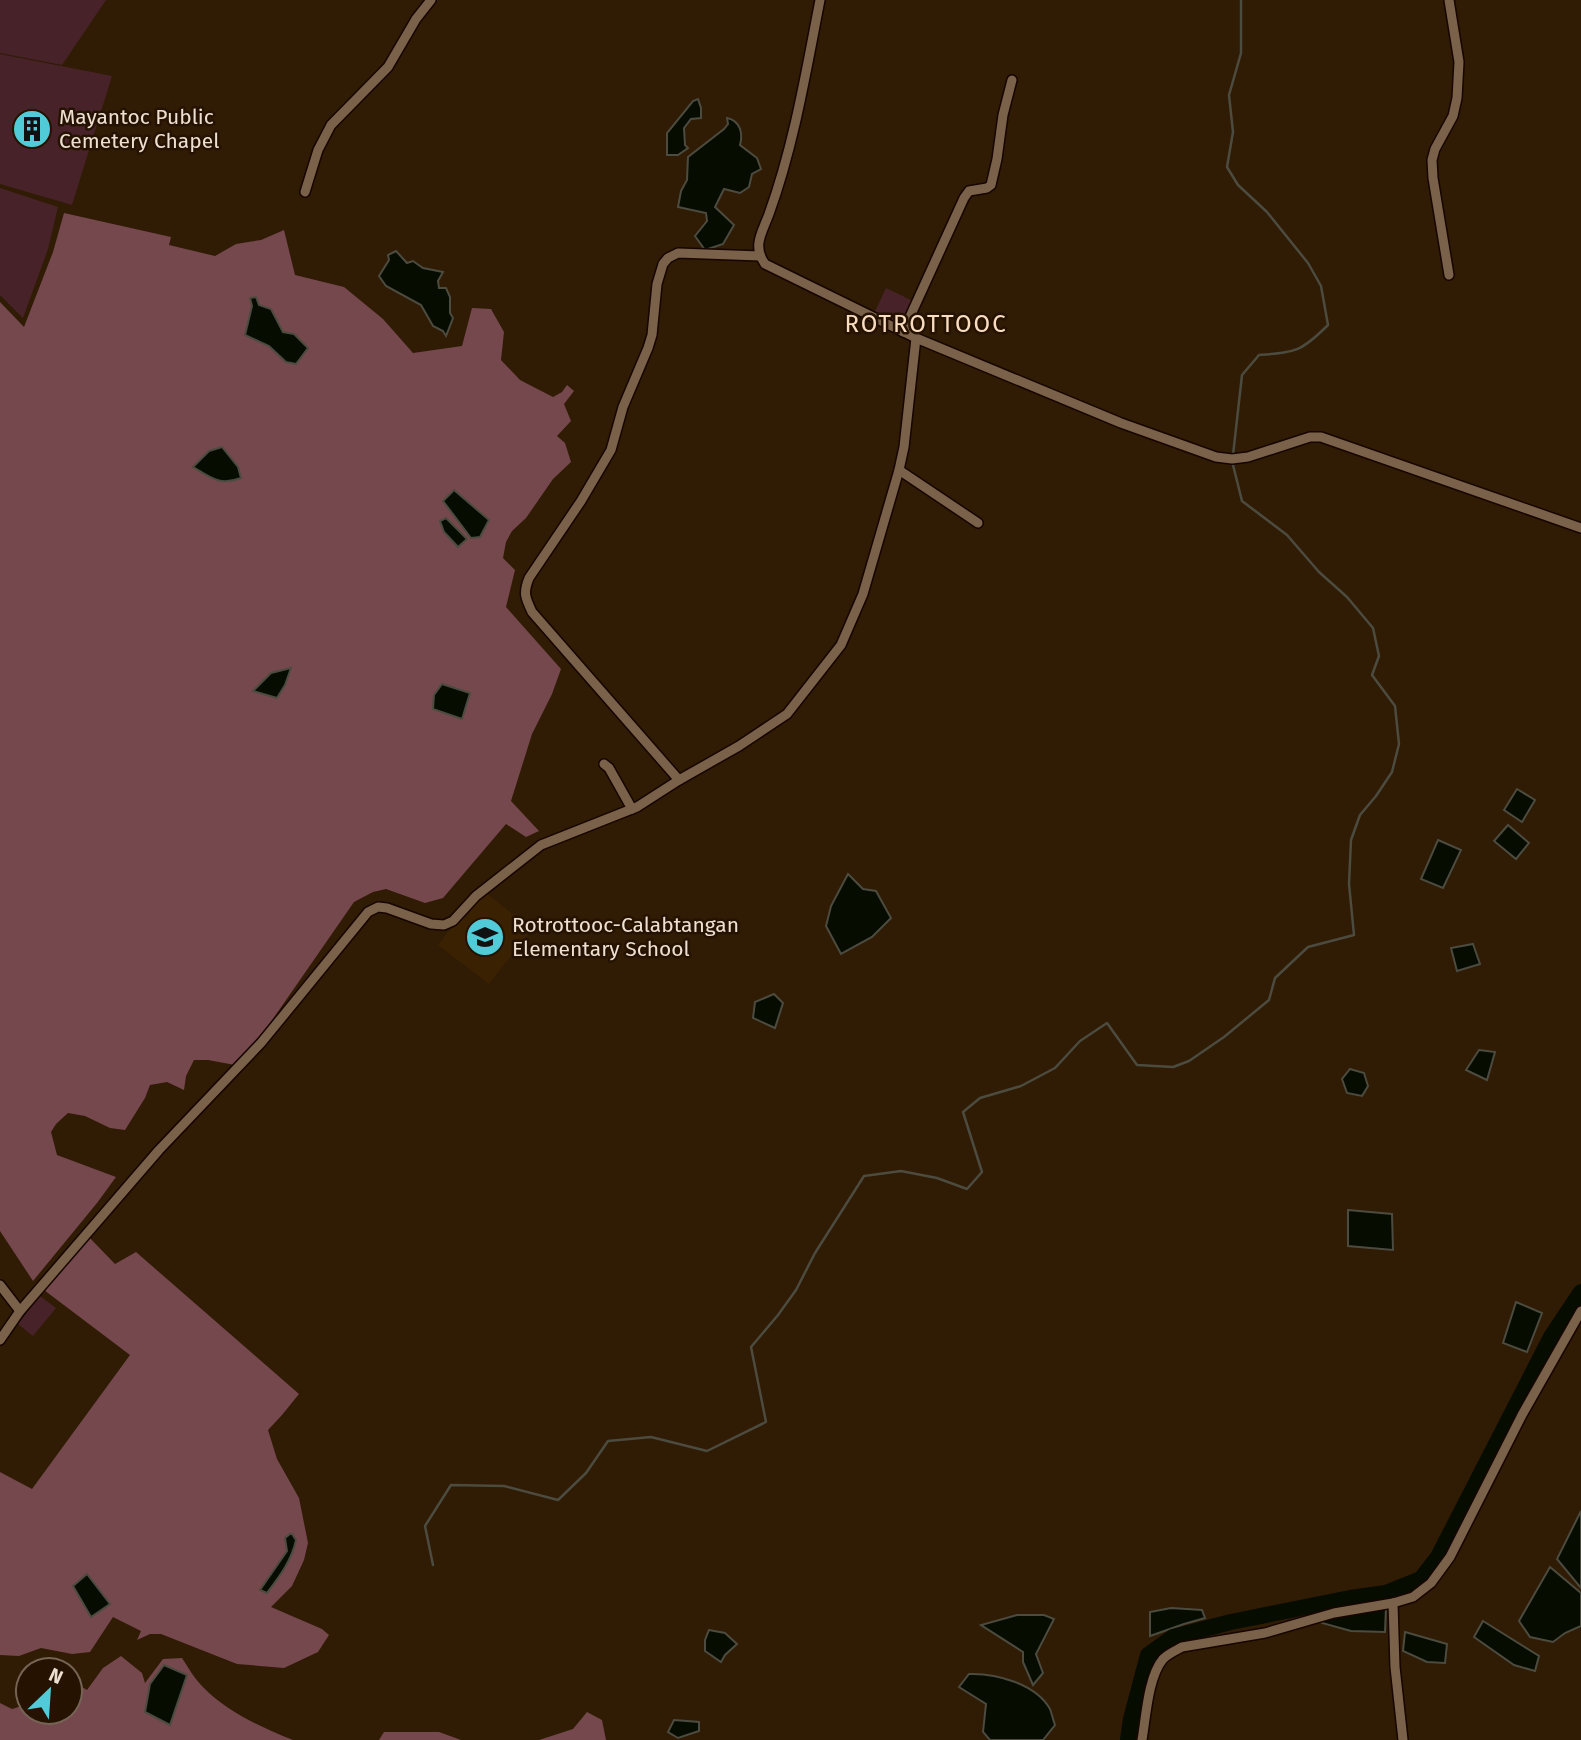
<svg xmlns="http://www.w3.org/2000/svg" width="1581" height="1740" font-family="'Fira Sans',sans-serif">
<rect width="100%" height="100%" fill="#301b04"/>
<path fill="#3a2102" d="M481,889L532,929L489,984L438,945Z"/>
<g fill="#472329">
<path d="M0,0H106L62,65L0,53Z"/>
<path d="M0,54L112,76L72,205L0,184Z"/>
<path d="M0,188L58,207L48,249L23,318L0,295Z"/>
<path d="M886,288L915,302L903,330L873,316Z"/>
<path d="M40,1296L56,1308L33,1336L18,1324Z"/>
</g>
<g fill="#75484e">
<path d="M64,213L171,237L169,245L215,256L236,244L261,240L284,230L295,275L344,287L383,319L413,353L462,346L472,308L491,309L504,332L501,360L520,380L553,397L562,392L567,385L574,391L564,404L571,421L557,436L565,443L571,462L553,479L526,518L512,531L506,542L503,558L515,570L506,607L561,669L552,694L532,734L511,801L539,831L526,837L506,824L443,898L425,903L386,889L373,892L354,902L268,1026L235,1065L208,1060H194L186,1076L184,1090L167,1082L150,1085L145,1098L125,1130L110,1128L85,1116L68,1113L56,1124L51,1132L57,1155L116,1177L97,1203L33,1281L0,1231V302L24,327L53,252Z"/>
<path d="M86,1234L115,1264L136,1252L299,1394L282,1415L268,1430L277,1459L299,1498L308,1543L304,1560L292,1586L271,1607L322,1629L329,1635L318,1652L284,1668L237,1664L161,1634H150L137,1640L141,1631L113,1617L90,1652L72,1654L41,1648L19,1656L0,1655V1472L32,1489L130,1355L40,1287Z"/>
<path d="M121,1656L142,1673L145,1683L163,1659L182,1658C188,1667 194,1678 202,1686C227,1712 259,1726 293,1740H0V1703L12,1709L28,1704V1712H70V1680L87,1690L103,1668Z"/>
<path d="M587,1712L602,1720L606,1740H539L573,1729Z"/>
<path d="M384,1732H439L461,1740H379Z"/>
</g>
<g fill="#070c00" stroke="#4c4b3f" stroke-width="2">
<path d="M698,99L701,108V118L691,119L684,128L685,145L688,148L678,155H667V133L693,101Z"/>
<path d="M727,118C741,121 743,134 740,145L757,158L761,169L752,174L749,187L740,193L724,189L715,207L734,225L723,244L705,250L695,236L707,221L706,213L678,207L681,191L687,180L688,157L724,129L728,124Z"/>
<path d="M396,251L407,263L413,261L423,268L443,272L438,281L439,288H446L450,297V313L453,318L446,336L443,331L433,326L421,305L386,286L379,276L389,260L388,255Z"/>
<path d="M256,297L259,305L271,309L283,332L294,334L308,348L296,364L286,362L269,346L245,335L252,306L250,298Z"/>
<path d="M222,447L238,467L241,478C220,486 211,478 193,467L209,451Z"/>
<path d="M454,490L489,520L480,537L471,538L443,501Z"/>
<path d="M446,518L467,539L458,547L444,532L440,521Z"/>
<path d="M291,668L285,685L277,698L253,691L271,673Z"/>
<path d="M442,684L470,693L462,719L433,709L434,695Z"/>
<path d="M1517,789L1535,800L1522,822L1504,810Z"/>
<path d="M1508,825L1529,843L1516,859L1494,841Z"/>
<path d="M1438,840L1461,850L1443,888L1421,879Z"/>
<path d="M848,874L863,889L876,891L891,918L872,937L841,954L826,926L831,906Z"/>
<path d="M1473,944L1480,964L1457,971L1451,948Z"/>
<path d="M774,994L783,1003L775,1028L753,1018L755,1002Z"/>
<path d="M1479,1050L1495,1052L1487,1080L1466,1070Z"/>
<path d="M1350,1069L1364,1073L1368,1086L1362,1096L1347,1093L1342,1079Z"/>
<path d="M1348,1210L1392,1214L1393,1250L1348,1246Z"/>
<path d="M1516,1302L1542,1313L1527,1352L1503,1343Z"/>
<path d="M1581,1511V1588L1557,1559Z"/>
<path d="M290,1534H292L296,1540C292,1560 279,1577 267,1593L260,1590L287,1551L285,1538Z"/>
<path d="M1550,1567L1581,1593V1626L1565,1633L1553,1642L1530,1637L1519,1621Z"/>
<path d="M87,1574L110,1604L91,1617L73,1586Z"/>
<path d="M1386,1607L1385,1632L1351,1631L1322,1623L1320,1620L1333,1616Z"/>
<path d="M1171,1608L1202,1610L1205,1618L1184,1624L1150,1636V1612Z"/>
<path d="M1017,1615H1044L1054,1619L1036,1654L1043,1673L1033,1685L1023,1662V1652L981,1625Z"/>
<path d="M1483,1621L1539,1656L1535,1671L1514,1665L1474,1637Z"/>
<path d="M709,1630L725,1633L737,1644L725,1655L721,1662L705,1651V1640Z"/>
<path d="M1405,1632L1447,1644L1445,1663L1427,1662L1403,1651Z"/>
<path d="M164,1665L187,1675L170,1725L145,1712L150,1684Z"/>
<path d="M969,1674C996,1673 1036,1684 1050,1709C1052,1714 1053,1720 1055,1725L1043,1740H990L983,1732L986,1704L959,1687Z"/>
<path d="M674,1720L699,1722V1731L678,1738L668,1732Z"/>
</g>
<g fill="none" stroke-linecap="round" stroke-linejoin="round">
<g stroke="#4c4b3f" stroke-width="2.5">
<path d="M1233,455L1242,375L1259,355C1296,352 1301,352 1328,325L1321,286L1308,263L1267,212L1238,185L1227,167L1233,132L1229,95L1241,53V0"/>
<path d="M433,1565L425,1526L451,1485L504,1486L558,1500L586,1473L608,1441L651,1437L707,1451L766,1422L751,1347L778,1315L796,1290L815,1253L864,1176L901,1171L937,1178L967,1189L982,1172L963,1112L980,1098L1021,1086L1055,1068L1080,1041L1107,1023L1137,1065L1173,1067L1189,1061L1224,1037L1269,1000L1275,978L1308,947L1354,935L1349,884L1351,840L1360,815L1376,796L1392,772L1399,744L1395,706L1372,675L1379,656L1373,628L1347,597L1319,572L1287,535L1242,501L1233,465"/>
</g>
<path stroke="#070c00" stroke-width="16" d="M1128,1740L1131,1719L1148,1655L1173,1637L1231,1622L1350,1598L1386,1593L1421,1579L1438,1557L1551,1337L1581,1292"/>
<defs>
<g id="minor">
<path d="M820,0C806,72 794,145 769,214C762,233 752,246 765,264L916,338L1121,423L1216,457L1232,459L1248,457L1310,437H1321L1581,528"/>
<path d="M305,192L318,150L331,125L388,67L416,19L431,0"/>
<path d="M1449,275L1433,178L1432,160L1435,149L1453,116L1457,98L1459,62L1449,0"/>
<path d="M903,332L964,198L969,191L987,188L991,185L997,159L1003,115L1012,80"/>
<path d="M899,470L978,523"/>
<path d="M604,764L609,768L632,809"/>
<path d="M679,780L532,612C525,597 523,593 529,578L581,501L611,450L623,407L648,348L652,335L657,284L663,264L668,258L678,253L760,256"/>
<path d="M0,1285L20,1311"/>
<path d="M0,1340L20,1311L159,1150L261,1043L368,912L378,907L387,908L431,924L444,925L453,921L476,896L541,845L637,807L679,780L739,746L787,714L841,645L863,594L899,470L904,447L916,338"/>
<path d="M1142,1740C1146,1717 1148,1677 1163,1659C1169,1653 1175,1651 1182,1647L1265,1633L1334,1613L1393,1603"/>
<path d="M1403,1740L1395,1667L1393,1603L1413,1597L1431,1583L1450,1557L1522,1415L1581,1311"/>
</g>
</defs>
<use href="#minor" stroke="#170500" stroke-width="12"/>
<use href="#minor" stroke="#7a6149" stroke-width="9"/>
</g>
<defs>
<symbol id="building-disc" viewBox="-11 -11 22 22"><circle r="9.5" fill="#52cbd8" stroke="#251200"/><path d="M-4-6H4V6H1V3H-1V6H-4ZM-2.5-4.3h1.7v1.8h-1.7ZM.8-4.3h1.7v1.8H.8ZM-2.5-1h1.7V.8h-1.7ZM.8-1h1.7V.8H.8Z" fill="#111"/></symbol>
<symbol id="school-disc" viewBox="-11 -11 22 22"><circle r="9.5" fill="#52cbd8" stroke="#251200"/><path d="M0-5L7-2L0 1L-7-2ZM-4 1L0 2.5L4 1V4Q0 6-4 4Z" fill="#111"/></symbol>
</defs>
<g fill-rule="evenodd">
<use href="#building-disc" x="10" y="107" width="44" height="44"/>
<use href="#school-disc" x="463" y="915" width="44" height="44"/>
</g>
<g text-anchor="middle" stroke-width="5" stroke-linejoin="round" paint-order="stroke">
<g font-size="21" fill="#eddfd1" stroke="#251200" text-anchor="start">
<text x="59" y="124">Mayantoc Public<tspan x="59" dy="24">Cemetery Chapel</tspan></text>
<text x="512" y="932">Rotrottooc-Calabtangan<tspan x="512" dy="24">Elementary School</tspan></text>
</g>
<g font-size="24" letter-spacing="2" fill="#f9ddc1" stroke="#251200">
<text x="926" y="332">ROTROTTOOC</text>
</g>
</g>
<g transform="translate(49 1691) rotate(25)"><circle r="33" fill="#251200" stroke="#756454" stroke-width="2"/>
<path d="M0-5L12 26L0 18L-12 26Z" fill="#52cbd8"/>
<text y="-10" font-size="19" font-weight="bold" text-anchor="middle" fill="#eddfd1">N</text>
</g>
</svg>
